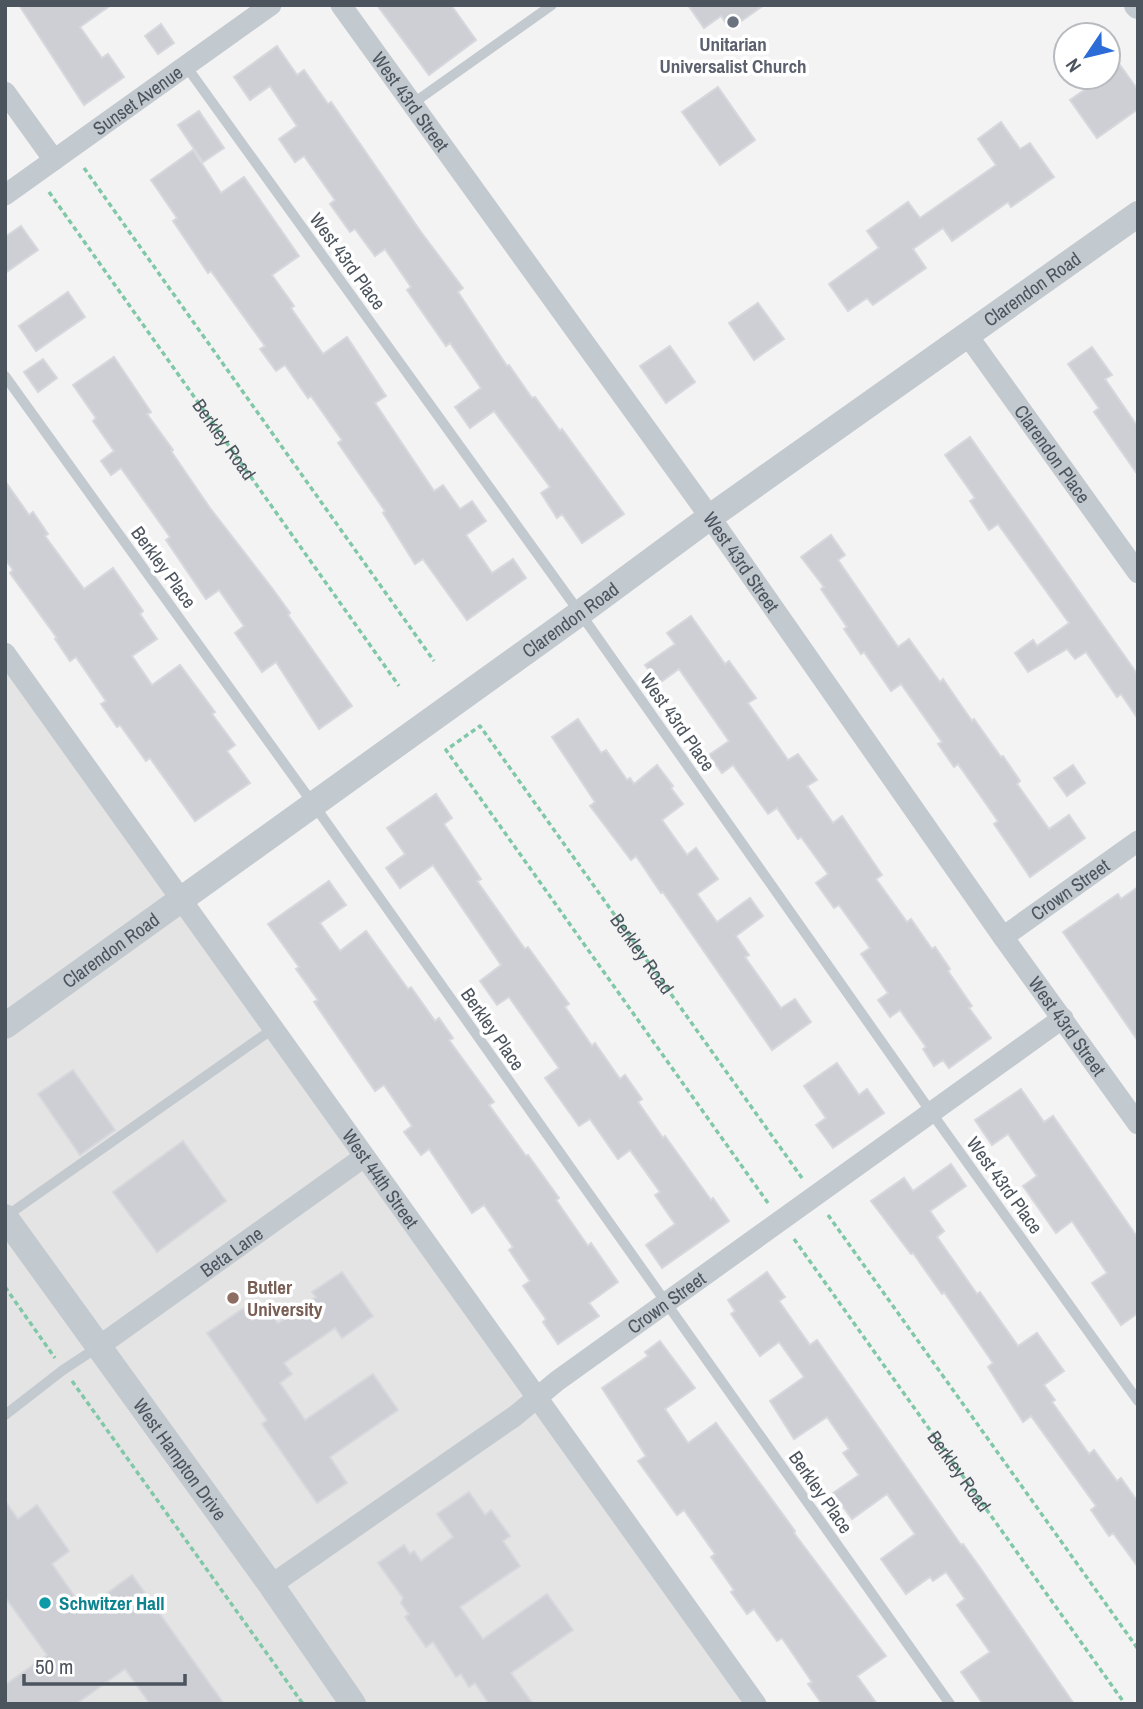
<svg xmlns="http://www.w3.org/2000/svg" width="1143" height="1709" font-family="'Archivo Narrow',sans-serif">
<rect width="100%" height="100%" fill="#f4f3f3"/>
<path fill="#e5e4e4" d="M5,658L752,1704H5Z"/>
<g fill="#cdcfd4" stroke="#d7d8dd" stroke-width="2">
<path d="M19,5H111L80,27L102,58L108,54L124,77L84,105Z"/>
<path d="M377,5H451L476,40L429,75Z"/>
<path d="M688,5H764L730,29L721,16L704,28Z"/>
<path d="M161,24L174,43L158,54L145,36Z"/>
<path d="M277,46L297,75L304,70L328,104L331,102L421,232L463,288L458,292L507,366L509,365L532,398L535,397L560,431L562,429L624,514L582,543L562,514L557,518L541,493L550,487L494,411L470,428L455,407L481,388L450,343L446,346L407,290L411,287L385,249L375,256L355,229L350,232L330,204L335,200L304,156L295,162L279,139L297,126L270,86L250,100L234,77Z"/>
<path d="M1120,65L1138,90V109L1097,138L1070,100L1103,77H1108V74Z"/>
<path d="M718,87L755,140L720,165L682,112Z"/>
<path d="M199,111L224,148L203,162L178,125Z"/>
<path d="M1001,122L1020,149L1030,143L1054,177L1011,207L1008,202L952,241L943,228L913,249L926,268L873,305L867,298L848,311L829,284L879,248L867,231L908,202L920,218L996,165L978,139Z"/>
<path d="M193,150L221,193L244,177L299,256L272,275L294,306L291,308L323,354L347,337L386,396L375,403L434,491L443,485L460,509L472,501L486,521L466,535L492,573L513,559L526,578L467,620L423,559L415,564L383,513L385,511L338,443L342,440L311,396L308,398L285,365L276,371L260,349L265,346L211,271L208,273L173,221L177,218L151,180Z"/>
<path d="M21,226L38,250L5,273V237Z"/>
<path d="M68,292L85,317L36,351L19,326Z"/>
<path d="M758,303L784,339L754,360L729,323Z"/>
<path d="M670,346L695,382L666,403L640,366Z"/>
<path d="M1092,347L1112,375L1105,379L1138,427V475L1094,412L1099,408L1068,364Z"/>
<path d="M114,357L151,412L147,414L173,450L171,451L210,508L272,588L290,613L288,615L352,706L319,729L276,662L262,672L235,633L244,626L219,590L206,599L166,540L170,537L121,468L111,475L101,461L114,451L93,421L96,418L73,385Z"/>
<path d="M43,359L57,378L38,392L24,372Z"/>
<path d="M970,437L1138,675V719L1121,694L1117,697L1086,652L1075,659L1067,649L1028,672L1015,653L1033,640L1037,646L1069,623L998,524L989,530L970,501L975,498L945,455Z"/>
<path d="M5,481L29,515L33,512L48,534L45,536L84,589L113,568L143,611L140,614L157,639L132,656L152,685L180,665L215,712L212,714L235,745L227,751L250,783L195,821L150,758L146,761L120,725L117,727L101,704L106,701L76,657L70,661L55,639L57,638L10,573L13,570L5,559Z"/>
<path d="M831,535L845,555L838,560L898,647L909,639L940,682L943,679L972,721L974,719L1001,757L1003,756L1020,781L1017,784L1049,829L1069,815L1085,838L1030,877L994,824L998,821L958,764L954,767L938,744L942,742L901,684L891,691L864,652L861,654L844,629L847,627L821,589L824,587L801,557Z"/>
<path d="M691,616L725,664L729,661L756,698L748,703L788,760L798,754L817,780L807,786L833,823L842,816L882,875L876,879L907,922L911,919L932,949L935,947L950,969L948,971L972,1006L969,1008L991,1038L949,1068L943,1060L934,1066L923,1049L926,1047L900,1010L890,1017L878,1000L888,993L861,954L870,948L839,905L834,908L816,883L828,874L801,837L798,839L777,808L768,814L733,765L722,773L709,755L729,741L679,669L658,684L645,665L675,644L667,633Z"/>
<path d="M578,719L601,753L606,750L627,780L630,778L634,784L657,765L673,786L671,788L683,804L662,820L687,855L696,848L718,879L697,894L717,922L750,898L763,916L736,936L749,955L745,957L781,1008L795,999L811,1022L772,1050L663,892L661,893L636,856L631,860L590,806L595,802L552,737Z"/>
<path d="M1073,765L1085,783L1067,796L1054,778Z"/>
<path d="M436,794L452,818L444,824L481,879L477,881L525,949L528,947L569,1004L565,1007L592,1046L595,1043L620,1079L625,1075L642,1099L638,1102L663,1138L665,1136L711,1200L713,1198L729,1221L662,1268L646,1245L675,1224L655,1195L660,1192L630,1150L618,1159L590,1119L579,1126L545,1078L559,1068L509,997L497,1005L480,981L501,965L433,865L400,888L386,868L405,854L387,828Z"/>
<path d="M329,881L346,905L320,923L340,951L366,931L408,989L411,987L435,1021L439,1018L453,1038L449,1040L494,1102L489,1105L526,1156L528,1155L559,1198L556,1200L588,1246L591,1243L618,1282L589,1303L599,1316L558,1344L543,1322L546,1319L523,1286L530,1281L509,1250L513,1247L484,1205L472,1213L429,1149L421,1155L404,1132L412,1126L384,1085L375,1091L314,1002L318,1000L296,969L299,967L268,924Z"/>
<path d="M1138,887V1041L1063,932L1118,894L1121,899Z"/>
<path d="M837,1063L859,1095L867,1089L884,1113L833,1148L816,1125L826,1118L804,1086Z"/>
<path d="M73,1070L115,1130L80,1155L38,1094Z"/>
<path d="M1021,1089L1044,1122L1053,1116L1138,1238V1313L1121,1325L1092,1283L1107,1273L1072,1221L1056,1233L1023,1186L1037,1176L1008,1134L992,1145L975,1120Z"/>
<path d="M183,1141L226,1201L157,1252L113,1192Z"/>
<path d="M951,1164L966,1186L930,1211L944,1231L937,1237L977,1294L980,1292L1018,1346L1037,1333L1064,1371L1044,1385L1055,1400L1052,1402L1089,1454L1094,1450L1117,1481L1121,1478L1138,1502V1567L1113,1533L1109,1536L1091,1510L1096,1506L1031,1416L1023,1422L988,1367L993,1363L944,1292L942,1294L913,1253L911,1254L871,1201L904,1178L913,1191Z"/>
<path d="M342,1272L373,1316L342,1338L335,1328L284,1363L292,1374L280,1383L305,1420L373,1374L398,1410L330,1457L347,1483L317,1503L262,1424L267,1420L207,1333L244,1308L252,1320L268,1309L278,1323L316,1297L312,1292Z"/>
<path d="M767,1272L785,1297L779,1301L810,1345L817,1340L961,1545L963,1544L981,1569L1074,1704H983L961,1672L990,1652L957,1605L965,1599L946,1572L933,1581L930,1577L906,1594L881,1559L915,1534L887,1494L852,1519L833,1493L859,1475L843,1453L849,1449L827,1417L794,1439L770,1401L804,1377L779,1342L760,1356L731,1314L735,1311L728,1300Z"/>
<path d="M660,1341L695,1388L665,1409L688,1443L716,1423L795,1531L794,1533L886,1656L857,1676L877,1704H822L808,1684L812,1682L782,1638L777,1641L754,1609L747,1614L731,1592L734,1590L711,1557L715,1554L684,1510L677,1515L638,1461L646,1456L602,1388L648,1356L645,1352Z"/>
<path d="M469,1492L485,1515L491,1510L510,1536L503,1541L520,1566L460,1607L483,1639L547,1594L573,1630L511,1673L533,1704H489L475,1683L469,1687L461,1674L456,1677L433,1642L426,1647L405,1617L409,1614L401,1603L403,1598L378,1563L404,1545L410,1554L414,1551L421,1561L453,1537L437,1514Z"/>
<path d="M5,1501L18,1519L37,1505L69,1551L52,1564L84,1610L132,1575L224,1704H150L125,1669L76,1704H5V1685L47,1655L5,1597Z"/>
</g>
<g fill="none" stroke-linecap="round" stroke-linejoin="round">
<g stroke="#81c8a9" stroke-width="3.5" stroke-dasharray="5 3.5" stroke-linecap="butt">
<path d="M84,168L434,661"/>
<path id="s1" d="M49,192L399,686"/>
<path id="s2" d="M768,1203L446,750L480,726L802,1178"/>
<path d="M828,1215L1138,1649"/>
<path id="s3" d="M794,1239L1125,1704"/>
<path d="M5,1287L55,1358"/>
<path d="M72,1381L303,1704"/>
</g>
<g stroke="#c2c9cf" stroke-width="10">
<path d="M186,66L590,627L931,1112L1138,1401"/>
<path d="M412,104L552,5"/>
<path d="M5,376L314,805L950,1704"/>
<path d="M5,1217L274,1028"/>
<path d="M5,1415L63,1370L98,1347"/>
</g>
<g stroke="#c2c9cf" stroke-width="21">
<path id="s4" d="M341,5L710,517L1003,937L1138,1124"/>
<path d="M5,92L54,160"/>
<path id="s5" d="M5,195L271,5"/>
<path id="s6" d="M968,336L1138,573"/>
<path id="s7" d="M5,653L756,1704"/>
<path id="s8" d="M1003,937L1138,841"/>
<path id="s9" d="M98,1347L364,1157"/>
<path id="s10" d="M271,1585L515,1416L557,1381L1063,1018"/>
</g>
<g stroke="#c2c9cf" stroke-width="26">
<path d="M1137,5L1138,6"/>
<path id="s11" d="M5,1026L580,613L710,517L1138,214"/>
<path id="s12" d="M5,1217L271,1585L353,1704"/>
</g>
</g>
<circle fill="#6b7280" stroke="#fff" stroke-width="2.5" cx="733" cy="22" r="7"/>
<circle fill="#8d6e63" stroke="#fff" stroke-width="2.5" cx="233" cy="1298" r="7"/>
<circle fill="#0f9aa8" stroke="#fff" stroke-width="2.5" cx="45" cy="1603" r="7"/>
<g text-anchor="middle" stroke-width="7" stroke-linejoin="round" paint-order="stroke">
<g font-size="19" font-weight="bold" fill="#5b616d" stroke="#fff">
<text x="733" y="51">Unitarian<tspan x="733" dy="22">Universalist Church</tspan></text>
</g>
<g font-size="19" fill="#4c545e" stroke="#fff">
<text dy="7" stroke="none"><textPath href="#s5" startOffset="163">Sunset Avenue</textPath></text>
<text dy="7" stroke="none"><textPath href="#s4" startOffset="119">West 43rd Street</textPath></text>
<text transform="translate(348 261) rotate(54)" y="7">West 43rd Place</text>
<text dy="7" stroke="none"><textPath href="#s11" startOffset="1264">Clarendon Road</textPath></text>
<text dy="7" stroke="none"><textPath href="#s1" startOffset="303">Berkley Road</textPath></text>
<text dy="7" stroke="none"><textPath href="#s6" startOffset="145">Clarendon Place</textPath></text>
<text dy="7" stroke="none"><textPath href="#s4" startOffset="686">West 43rd Street</textPath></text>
<text transform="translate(164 567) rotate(54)" y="7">Berkley Place</text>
<text dy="7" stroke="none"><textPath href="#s11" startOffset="696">Clarendon Road</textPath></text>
<text transform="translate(678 722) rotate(55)" y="7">West 43rd Place</text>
<text dy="7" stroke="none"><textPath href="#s8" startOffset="82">Crown Street</textPath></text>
<text dy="7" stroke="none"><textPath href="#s11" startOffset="130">Clarendon Road</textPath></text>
<text dy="7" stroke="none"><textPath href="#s2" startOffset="877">Berkley Road</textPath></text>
<text dy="7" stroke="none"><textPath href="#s4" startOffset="1253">West 43rd Street</textPath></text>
<text transform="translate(493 1029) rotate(55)" y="7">Berkley Place</text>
<text dy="7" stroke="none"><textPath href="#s7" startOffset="646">West 44th Street</textPath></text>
<text transform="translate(1005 1185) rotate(54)" y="7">West 43rd Place</text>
<text dy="7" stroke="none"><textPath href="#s9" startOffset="164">Beta Lane</textPath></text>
<text dy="7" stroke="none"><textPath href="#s10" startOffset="486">Crown Street</textPath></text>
<text dy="7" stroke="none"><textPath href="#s12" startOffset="299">West Hampton Drive</textPath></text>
<text dy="7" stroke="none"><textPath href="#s3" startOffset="285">Berkley Road</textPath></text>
<text transform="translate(821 1492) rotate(55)" y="7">Berkley Place</text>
</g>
<g font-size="19" font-weight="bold" fill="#785e54" stroke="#fff" text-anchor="start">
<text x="247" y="1294">Butler<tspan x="247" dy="22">University</tspan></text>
</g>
<g font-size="19" font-weight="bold" fill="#0d838f" stroke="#fff" text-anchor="start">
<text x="59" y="1610">Schwitzer Hall</text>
</g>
</g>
<rect width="1143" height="1709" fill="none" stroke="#4c545e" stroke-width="14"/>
<g transform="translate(1087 56) rotate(235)"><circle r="33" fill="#ffffff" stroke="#b7bbbf" stroke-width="2"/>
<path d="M0-5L12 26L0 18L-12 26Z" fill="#2b6cd6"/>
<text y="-10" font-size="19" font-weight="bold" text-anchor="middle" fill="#4c545e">N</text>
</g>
<path d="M24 1674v10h161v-10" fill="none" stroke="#4c545e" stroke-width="3.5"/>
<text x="35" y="1674" font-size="21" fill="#4c545e" stroke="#ffffff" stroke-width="5" paint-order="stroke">50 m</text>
</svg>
